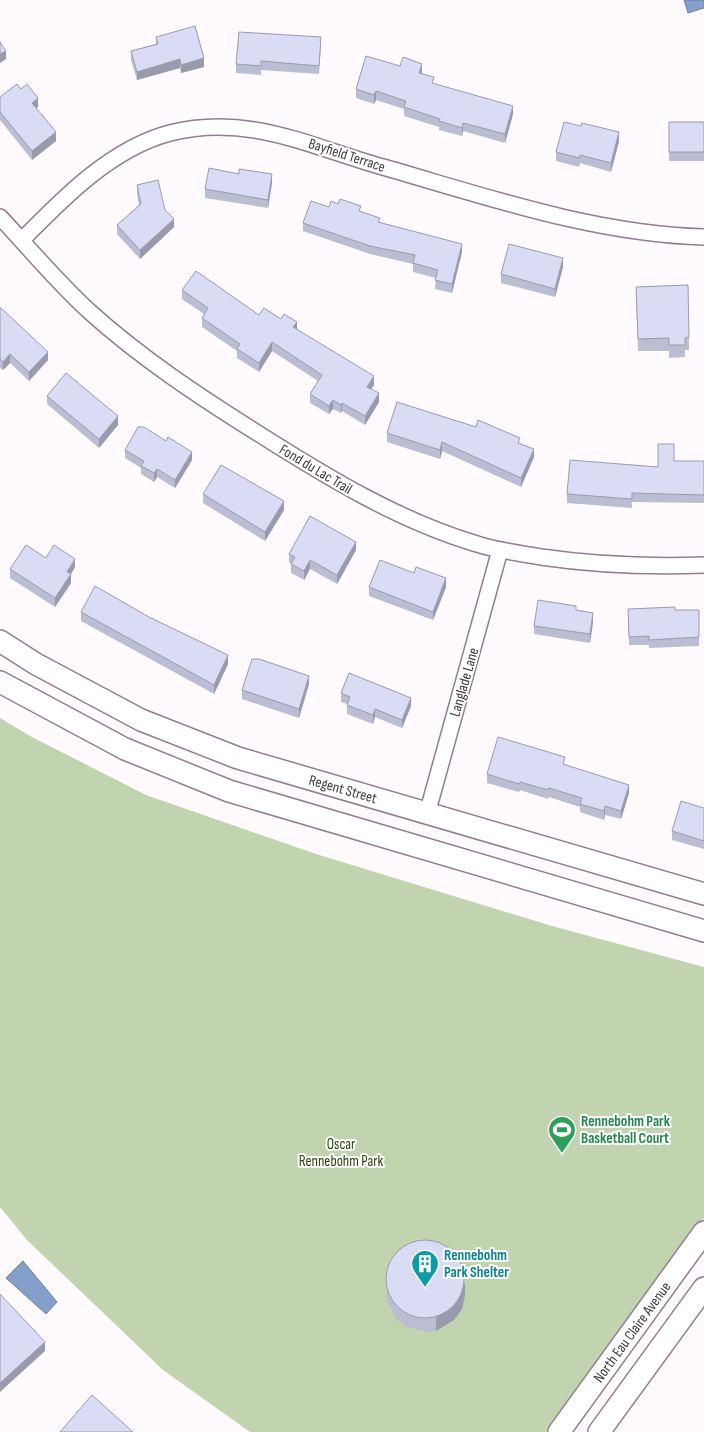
<svg xmlns="http://www.w3.org/2000/svg" width="704" height="1432" font-family="'Sofia Sans Condensed',sans-serif">
<rect width="100%" height="100%" fill="#fefafe"/>
<path fill="#c1d4af" d="M0,718L30,736L146,795L316,854L552,926L704,967V1218L549,1432H250L163,1370L27,1240L0,1207Z"/>
<g fill="#839fca" stroke="#6f80a0">
<path d="M684,0H704V8L688,13Z"/>
<path d="M23,1261L57,1302L46,1314L6,1278Z"/>
</g>
<g fill="none" stroke-linecap="round" stroke-linejoin="round">
<defs>
<g id="street">
<path d="M0,217C29,248 58,283 90,312C141,358 200,397 259,434C327,477 399,521 477,544C498,551 520,553 541,557C596,565 648,567 704,565"/>
<path d="M22,240C63,198 112,148 170,133C248,113 311,147 383,167C488,197 594,234 704,237"/>
<path d="M427,814L500,550"/>
</g>
<g id="secondary">
<path d="M0,641L36,664L141,720L238,758L704,894"/>
<path d="M0,682L125,749L229,791L704,931"/>
<path d="M559,1432L704,1232"/>
<path d="M599,1432L704,1288"/>
</g>
</defs>
<use href="#street" stroke="#917e90" stroke-width="18"/>
<use href="#secondary" stroke="#917e90" stroke-width="24"/>
<use href="#street" stroke="#fff" stroke-width="15"/>
<use href="#secondary" stroke="#fff" stroke-width="21"/>
</g>
<g fill="#bbbdd3">
<path d="M156,37L204,67L181,73L180,68L137,80L131,60V51L156,44Z"/>
<path d="M321,46L319,74L261,70V75L236,73V64Z"/>
<path d="M400,66L422,72V73L434,84L513,114L505,143L463,131L462,136L439,130V127L404,116V109L376,100L374,104L356,98V89Z"/>
<path d="M0,97L38,107L36,108L56,141L32,160L0,120Z"/>
<rect x="669" y="122" width="35" height="39"/>
<path d="M619,141L611,172L580,163L579,167L556,161V152Z"/>
<path d="M272,183L268,208L205,198V189Z"/>
<path d="M137,185L165,210L174,227L140,259L117,234V225L139,205L137,194Z"/>
<path d="M329,207L361,211L380,223L462,252L452,293L435,289L436,278L413,272V264L370,254L303,231V223Z"/>
<path d="M563,267L555,297L501,283V274Z"/>
<path d="M636,287L689,337V350H685V357L669,358V351H638Z"/>
<path d="M182,290L259,315L297,329L374,385L371,389L379,402L365,425L342,411L341,413L333,409L329,414L310,403V394L318,381L272,351L259,372L237,358V351L202,327V318L204,314L182,299Z"/>
<path d="M0,308L48,360L29,381L10,363L3,370L0,368Z"/>
<path d="M47,396L118,425L99,448L47,404Z"/>
<path d="M387,433L520,443L534,457L521,487L442,451L440,459L387,442Z"/>
<path d="M125,450L192,460L175,488L157,477L154,482L141,474V468L125,458Z"/>
<path d="M674,461H704V503L632,502V508L567,503V494L658,467Z"/>
<path d="M203,494L284,510L265,541L203,503Z"/>
<path d="M356,550L337,584L310,569L304,580L291,573V564L289,562V554Z"/>
<path d="M46,558L75,567L71,574V583L55,607L10,578V569Z"/>
<path d="M369,587H446L433,620L369,596Z"/>
<path d="M628,609L675,610H699V646L649,648V645H629Z"/>
<path d="M576,610L593,622L590,643L534,634V626Z"/>
<path d="M81,612L228,664L214,694L81,621Z"/>
<path d="M309,684L299,718L242,699V690Z"/>
<path d="M341,693L411,706L402,728L375,717L373,724L347,714V704L341,702Z"/>
<path d="M565,764L629,793L621,819L605,815L604,820L580,812V807L549,797L548,799L520,790L519,792L487,783V774Z"/>
<path d="M704,808V849L672,840V831Z"/>
<path d="M387,1269L465,1295L462,1309L454,1320L436,1331L427,1332L407,1327L396,1319L387,1300Z"/>
</g>
<g fill="#999aac">
<path d="M6,51V59L0,63V54Z"/>
<path d="M204,58V67L181,73V65Z"/>
<path d="M180,59V68L137,80V72Z"/>
<path d="M422,64V72L419,81V73Z"/>
<path d="M376,91V100L374,104V95Z"/>
<path d="M38,98V107L32,112V103Z"/>
<path d="M513,106V114L505,143V134Z"/>
<path d="M463,123V131L462,136V128Z"/>
<path d="M56,132V141L32,160V151Z"/>
<path d="M619,132V141L611,172V163Z"/>
<path d="M272,174V183L268,208V200Z"/>
<path d="M174,219V227L140,259V250Z"/>
<path d="M462,244V252L452,293V284Z"/>
<path d="M563,258V267L555,297V289Z"/>
<path d="M297,322V330L293,327Z"/>
<path d="M272,342V351L259,372V363Z"/>
<path d="M48,352V360L29,381V372Z"/>
<path d="M10,354V363L3,370V362Z"/>
<path d="M374,376V385L367,395V387Z"/>
<path d="M379,393V402L365,425V416Z"/>
<path d="M333,400V409L329,414V406Z"/>
<path d="M342,403V411L341,413V405Z"/>
<path d="M118,416V425L99,448V439Z"/>
<path d="M442,442V451L440,459V450Z"/>
<path d="M534,449V457L521,487V478Z"/>
<path d="M192,452V460L175,488V480Z"/>
<path d="M157,469V477L154,482V473Z"/>
<path d="M284,501V510L265,541V532Z"/>
<path d="M356,542V550L337,584V575Z"/>
<path d="M75,559V567L71,574V583L55,607V598L67,572Z"/>
<path d="M310,560V569L304,580V571Z"/>
<path d="M446,578V587L433,620V612Z"/>
<path d="M593,613V622L590,643V634Z"/>
<path d="M228,655V664L214,694V685Z"/>
<path d="M309,676V684L299,718V709Z"/>
<path d="M411,698V706L402,728V720Z"/>
<path d="M375,709V717L373,724V715Z"/>
<path d="M629,785V793L621,819V811Z"/>
<path d="M605,806V815L604,820V811Z"/>
<path d="M465,1283V1295L462,1309L454,1320L436,1331V1318Z"/>
<path d="M45,1342V1351L0,1392V1383Z"/>
</g>
<g fill="#dadcf5" stroke="#999aac">
<path d="M195,26L204,58L181,65L180,59L137,72L131,51L158,44L156,37Z"/>
<path d="M239,32L321,37L319,66L261,61V66L236,64Z"/>
<path d="M0,42L6,51L0,54Z"/>
<path d="M366,56L400,66L403,57L422,64L419,73L434,77L432,83L513,106L505,134L463,123L462,128L439,121L440,119L404,107L406,101L376,91L374,95L356,89Z"/>
<path d="M17,84L21,89L27,84L38,98L32,103L56,132L32,151L0,112V97Z"/>
<path d="M564,122L581,126L582,123L619,132L611,163L580,155L579,158L556,152Z"/>
<rect x="669" y="122" width="35" height="30"/>
<path d="M209,168L239,174V169L272,174L268,200L205,189Z"/>
<path d="M158,180L165,210L174,219L140,250L117,225L141,204L137,185Z"/>
<path d="M340,199L361,206L359,211L380,218L378,222L462,244L452,284L435,280L438,270L413,263L415,255L370,246L303,223L311,201L329,207L331,201L338,204Z"/>
<path d="M509,244L563,258L555,289L501,274Z"/>
<path d="M196,271L259,315L264,308L281,319L284,314L297,322L293,327L374,376L367,387L379,393L365,416L342,403L341,405L333,400L329,406L310,394L322,375L272,342L259,363L237,349L240,344L202,318L208,308L182,290Z"/>
<path d="M688,285L689,337L685,338V345H669V338L638,339L636,287Z"/>
<path d="M0,308H1L48,352L29,372L10,354L3,362L0,359Z"/>
<path d="M66,373L118,416L99,439L47,396Z"/>
<path d="M397,402L476,427L478,420L520,438L518,443L534,449L521,478L442,442L440,450L387,433Z"/>
<path d="M138,427H144L166,441L168,437L192,452L175,480L157,469L154,473L141,466L144,461L125,450Z"/>
<path d="M658,444H674V461H704V495L632,493V499L567,494L570,460L658,467Z"/>
<path d="M221,465L284,501L265,532L203,494Z"/>
<path d="M310,516L356,542L337,575L310,560L304,571L291,564L295,557L289,554Z"/>
<path d="M26,545L46,558L54,545L75,559L67,572L71,574L55,598L10,569Z"/>
<path d="M380,560L414,573L416,567L446,578L433,612L369,587Z"/>
<path d="M95,586L149,617L228,655L214,685L81,612Z"/>
<path d="M538,600L576,606V610L593,613L590,634L534,626Z"/>
<path d="M675,607V610H699V637L649,640V636L629,637L628,609Z"/>
<path d="M252,659H259L309,676L299,709L242,690Z"/>
<path d="M349,673L411,698L402,720L375,709L373,715L347,705L350,697L341,693Z"/>
<path d="M498,737L565,757L563,764L629,785L621,811L605,806L604,811L580,804L582,798L549,788L548,790L520,782L519,784L487,774Z"/>
<path d="M681,801L704,808V841L672,831Z"/>
<circle cx="425" cy="1279" r="39"/>
<path d="M0,1294L45,1342L0,1383Z"/>
<path d="M92,1395L133,1432H60Z"/>
</g>
<defs>
<symbol id="stadium-pin" viewBox="-11 -11 22 30"><path d="M0 17L-7.5 6A9.5 9.5 0 1 1 7.5 6Z" fill="#2e9e5b" stroke="#fff"/><path d="M0-5a6.5 5 0 1 0 0 10a6.5 5 0 1 0 0-10ZM-3.5-1.8h7v3.6h-7Z" fill="#fff"/></symbol>
<symbol id="building-pin" viewBox="-11 -11 22 30"><path d="M0 17L-7.5 6A9.5 9.5 0 1 1 7.5 6Z" fill="#0f9aa8" stroke="#fff"/><path d="M-4-6H4V6H1V3H-1V6H-4ZM-2.5-4.3h1.7v1.8h-1.7ZM.8-4.3h1.7v1.8H.8ZM-2.5-1h1.7V.8h-1.7ZM.8-1h1.7V.8H.8Z" fill="#fff"/></symbol>
</defs>
<g fill-rule="evenodd">
<use href="#stadium-pin" x="546" y="1114" width="32" height="43"/>
<use href="#building-pin" x="409" y="1248" width="32" height="43"/>
</g>
<g text-anchor="middle" stroke-width="4" stroke-linejoin="round" paint-order="stroke">
<g font-size="15" fill="#40383f" stroke="#fff">
<text transform="translate(347 155) rotate(18)" y="5">Bayfield Terrace</text>
<text transform="translate(316 469) rotate(31)" y="5">Fond du Lac Trail</text>
<text transform="translate(464 682) rotate(-74)" y="5">Langlade Lane</text>
<text transform="translate(343 789) rotate(16)" y="5">Regent Street</text>
<text transform="translate(632 1332) rotate(-54)" y="5">North Eau Claire Avenue</text>
</g>
<g font-size="15" font-weight="bold" fill="#27864d" stroke="#fff" text-anchor="start">
<text x="581" y="1126">Rennebohm Park<tspan x="581" dy="17">Basketball Court</tspan></text>
</g>
<g font-size="15" fill="#2c420f" stroke="#fff">
<text x="341" y="1149">Oscar<tspan x="341" dy="17">Rennebohm Park</tspan></text>
</g>
<g font-size="15" font-weight="bold" fill="#0d838f" stroke="#fff" text-anchor="start">
<text x="444" y="1260">Rennebohm<tspan x="444" dy="17">Park Shelter</tspan></text>
</g>
</g>
</svg>
